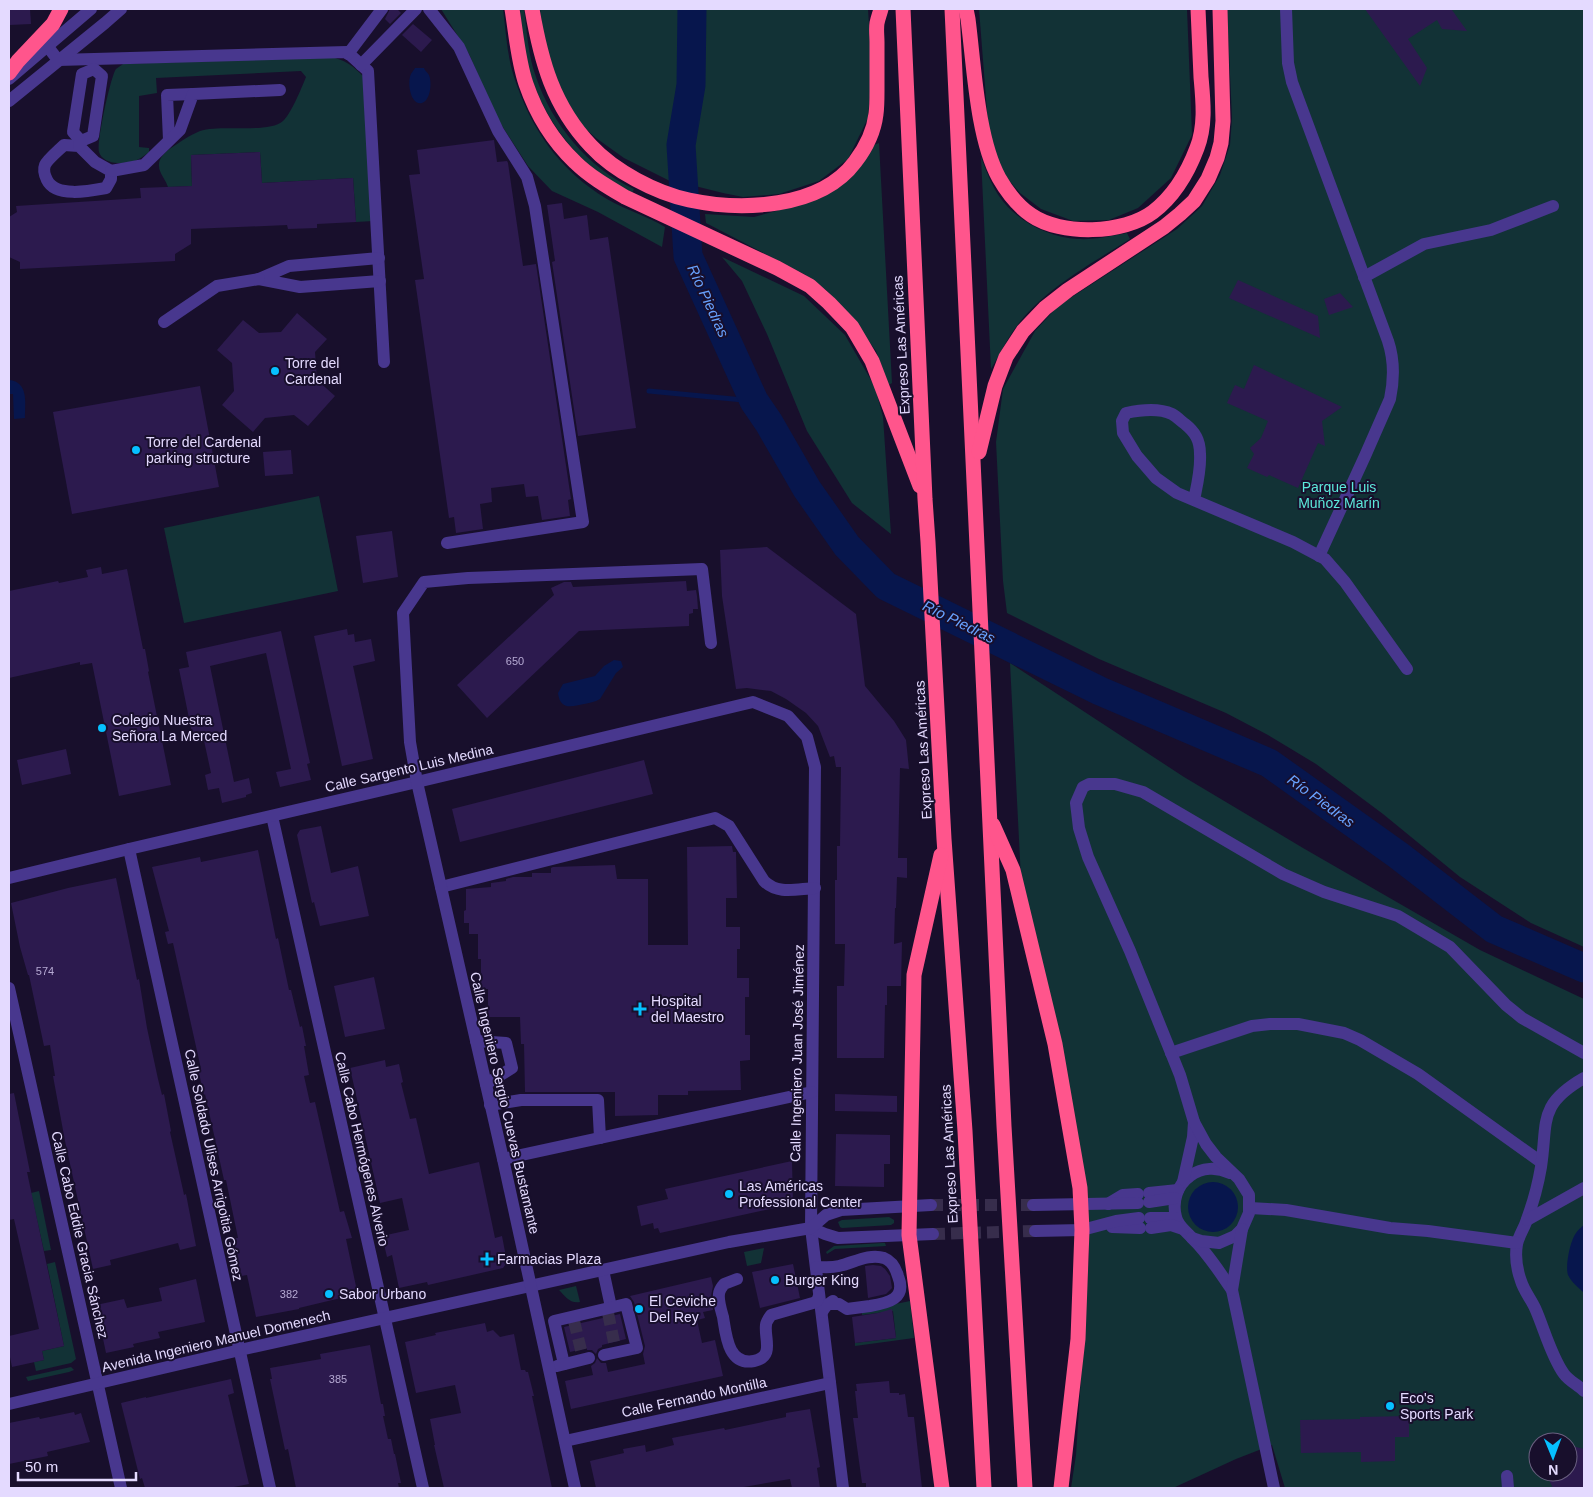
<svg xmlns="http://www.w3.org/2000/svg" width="1593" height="1497" font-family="Helvetica,sans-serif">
<rect width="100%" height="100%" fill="#180f2c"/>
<g fill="#123236" fill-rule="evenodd">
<path d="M441,9H503C506,31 507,56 514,77C531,129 559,170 607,199C626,210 647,216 665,227L662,247L598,212L552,191L528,166L497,118L469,54Z"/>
<path d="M520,9H524C527,31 528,55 536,77C552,124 588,168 634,189L632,193C621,186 609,181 599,173C565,147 539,107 528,66C523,47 522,28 520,9Z"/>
<path d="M540,9H688L689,46L687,65V82L678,131V178L674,183L624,158L596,138L578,122L555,81L545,48Z"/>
<path d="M696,9H868L872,71L868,118L848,159L819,181L779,194L743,197L723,193L691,185C675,156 690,117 693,86C696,61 696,34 696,9Z"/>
<path d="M979,9H1187L1192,135L1171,178L1138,208L1109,220L1073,221L1041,209L1020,193L1002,172L989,137Z"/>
<path d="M1227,9H1584V947L1531,923L1460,877L1383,814L1316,764L1268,735L1226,713L1099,659L1007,613L1003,581L996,442L1003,389L1035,331L1058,306L1177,229L1202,206L1220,175L1230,145L1232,118Z"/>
<path d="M330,57C344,59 353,66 363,76L373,221L356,222L353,178L262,183L260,152L191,155L192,186L168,187C166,180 159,173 159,166C158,159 165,152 171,148C180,142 190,135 200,131C221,124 268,134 283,121C291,114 302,87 306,77L301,71L156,78L157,93L139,96V147L149,148V152C138,161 132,163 117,163C110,163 101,159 99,152C96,143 111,75 116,69C118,67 121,66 123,64Z"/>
<path d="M879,143L892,383L889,385L876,351L846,310L826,290L804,274L706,223L705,214L754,217L809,202L874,145Z"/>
<path d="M981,157C986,170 991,184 999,196C1016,221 1048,237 1078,239C1094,240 1112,236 1127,233L1130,239C1091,264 1049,286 1019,323C1008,337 1000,354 991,369Z"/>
<path d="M722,257L804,296L845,335L875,387L883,417L891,534L852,503L807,431L767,334L742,281Z"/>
<path d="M319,496L338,591L184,623L164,528Z"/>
<path d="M1010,663L1184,777L1303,848L1480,950L1584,999V1488H1285L1272,1445L1236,1459L1173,1488H1071L1076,1455L1089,1254L1087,1186L1021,879ZM1538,1442H1568V1472H1538Z"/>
<path d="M39,1191L51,1250L44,1251L31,1193Z"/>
<path d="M889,1217L894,1220V1223L891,1225L842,1228L840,1227L838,1222L842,1220Z"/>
<path d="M882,1243H885L886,1246L835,1249L827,1254L826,1252L834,1246Z"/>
<path d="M764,1248L761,1263L747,1266L744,1252Z"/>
<path d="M55,1262L76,1359L71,1363L36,1371L34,1362L44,1360L42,1351L64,1346L47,1264Z"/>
<path d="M576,1286L580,1302C570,1304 565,1296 559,1290Z"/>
<path d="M910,1301L914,1338L855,1346V1343L896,1338L893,1311L862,1315V1311Z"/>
<path d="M71,1367L74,1370L69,1372L28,1381L26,1377Z"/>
</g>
<g fill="#07164d">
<path d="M415,68H424C425,71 427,72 429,75C432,82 431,100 422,103C410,106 407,81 411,74C412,72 414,70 415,68Z"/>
<path d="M9,380C29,382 25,403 25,418L14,419L13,394H9Z"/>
<path d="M614,660L621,661L623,667L616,673L600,699C595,702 589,703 584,704C571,707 560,710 558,693L563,684L595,676L604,666Z"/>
<circle cx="1213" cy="1207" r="25"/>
<path d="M1584,1225V1293C1579,1288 1571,1282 1568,1275C1565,1266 1570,1241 1576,1233C1578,1230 1581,1227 1584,1225Z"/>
</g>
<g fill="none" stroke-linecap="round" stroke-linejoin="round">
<path stroke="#07164d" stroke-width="5" d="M649,391L754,401"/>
<path stroke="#07164d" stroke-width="29" d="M692,9L691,85L681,145L688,256L754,401L769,423L807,489L847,546L886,586L1100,691L1269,763L1398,855L1494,929L1584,968"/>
</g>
<g fill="#2c1a4e">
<path d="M9,9H30L31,24L9,25Z"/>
<path d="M390,9H397L401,13L390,24L385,19Z"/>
<path d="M1365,9H1455L1452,10L1467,31L1442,29L1437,20L1408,39L1427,68L1420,86Z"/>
<path d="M413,24L432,40L421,52L402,35Z"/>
<path d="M494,140L497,162L507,161L508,163L523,266L536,264L571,499L568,500L570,516L542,520L538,496L526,497L524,484L491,488L492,502L480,504L483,529L456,533L454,517L449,518L415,280L424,279L409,175L420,174L417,150Z"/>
<path d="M260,152L262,183L353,178L356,222L317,224V228L288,229L287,225L191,229V244L175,254V261L20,269V262L9,257V217L17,212L16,206L141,198L140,188L192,186L191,155Z"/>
<path d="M562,203L564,219L587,215L590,240L608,237L636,428L578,436L552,262L555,261L547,205Z"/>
<path d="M1238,280L1318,316L1320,338L1229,298Z"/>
<path d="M1340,293L1353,307L1329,315L1324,299Z"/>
<path d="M297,313L327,339L315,352L317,380L335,396L308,426L294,415L265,418L253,432L222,405L234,391L232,363L217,350L243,320L259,333L281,332Z"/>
<path d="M1254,365L1342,407L1322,421L1325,446L1318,443L1298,488L1269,475L1267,477L1247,468L1254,454L1250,448L1261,438L1268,421L1227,403L1235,385L1244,389Z"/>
<path d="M200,386L219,487L72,514L53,412Z"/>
<path d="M291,450L293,474L265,476L263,452Z"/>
<path d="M392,531L398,577L363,583L356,536Z"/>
<path d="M767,547L856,614L865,686L894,721L906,740L909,769L900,768L898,858H907V878L897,877L896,908H895L894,944L902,942L901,986H887V1005H885L884,1058H837V986H844L845,944H835V880H837V846H840L841,767H836L834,756L830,757L818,726L806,713L786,699L771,691L747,688L736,689L722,596L720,550Z"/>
<path d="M101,567L102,574L127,569L143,649H145L149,671L148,672L171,785L119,796L92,663L80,665V662L9,678V591L58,581L59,583L88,577L86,570Z"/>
<path d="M686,581L687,591L696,590L697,596L698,609H693V613L689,614V626L579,631L487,718L457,685L554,595L551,588L564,582H571L573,587Z"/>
<path d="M347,629L348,635L354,634L355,642L371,639L375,661L353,666L373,759L342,766L314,636Z"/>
<path d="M281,631L310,763L307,764L311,780L280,787L276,772L291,769L266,653L210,666L234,782L249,778L252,793L246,795V797L222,803L219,788L208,790L205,775L211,773L203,736L193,738L179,669L189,667L186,652Z"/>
<path d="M66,749L71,774L22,785L17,760Z"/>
<path d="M644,760L653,794L460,842L452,809Z"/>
<path d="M321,826L331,873L358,866L369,916L320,926L314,902L312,903L297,835L300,830Z"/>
<path d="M732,846L733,852H736L737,898H726V927H740V949H737V978H749V997H745V1035H750V1060L740,1061L741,1090L688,1091V1095H658V1115L615,1116V1092H525L524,1044H521L520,1017H488V989H481V959H478V934H469V923H464V911L466,910V889L491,887V883L506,881V879L513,877H532V873H551V868L553,867L615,865L617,879H648V945H688L687,847Z"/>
<path d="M258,850L276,939L278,938L289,990H291L300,1027L302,1026L306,1046H304L309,1075L304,1076L310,1103L315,1102L340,1212L344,1211L352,1238L346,1239L357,1291L348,1293L349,1296L299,1308V1309L256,1317L247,1275L241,1276L233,1238H238L226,1180H224L205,1094L204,1095L198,1069H201L173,943L168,944L165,932L169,931L152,867L200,857L201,862Z"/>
<path d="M116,878L135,970L137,980L139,979L147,1028L158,1079L162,1095L164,1094L171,1131L170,1132L183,1190L184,1195L186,1194L196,1246L180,1250L178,1243L110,1260L111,1265L93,1269L65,1141L53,1076H55L50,1045L44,1046L29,975H28L20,947L11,903L68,888Z"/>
<path d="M374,977L385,1029L345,1037L334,986Z"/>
<path d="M385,1060L386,1067L399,1064L403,1082L401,1083L410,1119L416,1118L429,1174L479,1162L495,1238L502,1236L507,1262L503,1268L428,1285L427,1282L399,1288L392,1255L387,1257L382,1236L409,1230L402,1198L380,1203L350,1068Z"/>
<path d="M14,1093L30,1172H27L64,1346L42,1351L44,1360L12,1367L9,1352V1336L39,1329L14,1219L9,1220V1094Z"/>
<path d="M835,1094L897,1096V1112L835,1111Z"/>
<path d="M836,1134L890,1135V1164H884V1187L835,1186Z"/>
<path d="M792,1161L793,1204L660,1233L658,1228L654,1229L653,1223L641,1226L637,1206L668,1199L665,1189Z"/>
<path d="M793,1264L800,1298L760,1308L752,1272Z"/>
<path d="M873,1265L881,1266L885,1269L890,1276L892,1288L886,1294L868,1298L865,1266Z"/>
<path d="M711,1277L713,1286L711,1296L713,1310L703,1312L705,1318L697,1320L702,1343L715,1340L723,1376L571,1409L565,1381L593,1375L591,1366L595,1363L597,1358L601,1363H606L608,1372L645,1364L643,1354L645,1346L634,1302L630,1296Z"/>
<path d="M196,1279L205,1322L158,1332L160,1338L133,1344L134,1347L106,1353L96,1305L124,1299L127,1308L162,1301L159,1288Z"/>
<path d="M892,1309L896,1338L855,1343L852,1317L878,1313Z"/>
<path d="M620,1314L626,1339L602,1345V1347L598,1349L596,1354L592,1350H587V1348L570,1352L564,1327Z"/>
<path d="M485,1323L487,1332L493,1330L500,1337L514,1334L521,1370H525L526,1372H528L534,1396H532L552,1488H444L434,1445H435L430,1419L461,1413L455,1385L416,1393L405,1342L436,1335L435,1333Z"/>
<path d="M370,1345L381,1404H383L385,1416H383L388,1439H391L394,1454H395L401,1483H398L399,1488H296L288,1449L285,1450L270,1379H272L270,1368L321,1359L320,1354Z"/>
<path d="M231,1379L234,1393L228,1395L249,1484L229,1488H145L142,1478L140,1479L121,1403L146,1397V1398Z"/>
<path d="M889,1381L890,1393H899V1395L905,1394L908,1417H914L922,1488H866V1483H862L853,1418H858L855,1391H857L856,1384Z"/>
<path d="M810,1409L820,1467L817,1468L820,1488H792L790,1479L738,1488H596L590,1461L624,1453L623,1449L645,1445L646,1452L674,1445L672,1438L724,1428L725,1430L786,1417V1413Z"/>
<path d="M74,1412L75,1415L81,1413L90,1442L47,1452L48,1456L9,1464V1423L39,1417L40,1419Z"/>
<path d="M1409,1416V1437H1395V1461L1361,1462V1452L1301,1453L1300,1420L1360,1419V1417Z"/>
<path d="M1568,1445L1584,1449V1488H1553L1550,1482L1548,1472H1568Z"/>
</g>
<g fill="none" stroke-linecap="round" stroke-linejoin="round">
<g stroke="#372d4c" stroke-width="12" stroke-dasharray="12 6" stroke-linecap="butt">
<path d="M931,1205H1033"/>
<path d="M933,1234L1035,1231"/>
<path d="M608,1313L614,1342"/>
<path d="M574,1321L581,1350"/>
</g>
<g stroke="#48378e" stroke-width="12">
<path d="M429,9L459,47L498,131L527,177L535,206L583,522L447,543"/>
<path d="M1286,9L1288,63L1292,82L1388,341C1394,359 1394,380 1390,399L1365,456L1319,556"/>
<path d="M48,47L58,60L347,52L368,71L384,362"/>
<path d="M348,54L382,9"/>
<path d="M361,65L416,9"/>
<path d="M9,79L91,9"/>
<path d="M9,101L105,23L121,9"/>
<path d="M169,140L167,95L193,94"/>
<path d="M64,145L79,146L95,162L111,171V179L106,188C90,191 56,198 47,180C45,176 43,170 45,165C47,160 59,150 64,145Z"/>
<path d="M79,146L81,141L93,136L102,76L94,69L82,74L73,132L81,141"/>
<path d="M111,171L144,165L180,130L193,94L280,90"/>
<path d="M379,258L289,266L259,279L300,287L380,281"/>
<path d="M1364,277L1424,244L1491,230L1553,206"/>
<path d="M164,322L217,286L259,279"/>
<path d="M1194,500C1197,485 1201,470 1200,454C1200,440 1195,432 1185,424C1181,421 1177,417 1172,414C1159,408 1140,410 1126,413L1122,421L1123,433L1137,456L1156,478L1177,493L1293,542L1325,559L1345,582L1407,669"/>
<path d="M272,816L423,1488"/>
<path d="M129,849L270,1488"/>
<path d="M9,878L129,849L417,782L753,702L788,716L807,737L815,767L811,1228L843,1488"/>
<path d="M441,887L715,818L729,826L764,881C778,895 796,889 815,888"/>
<path d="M9,988L121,1488"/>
<path d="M476,1041L506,1043L512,1068L486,1084"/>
<path d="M1171,1053L1252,1026L1270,1024H1298L1344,1033L1360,1040L1418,1074L1541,1162"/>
<path d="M1584,1078C1537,1105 1548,1122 1541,1167C1538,1185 1533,1203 1527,1219C1525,1227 1519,1235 1517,1244C1515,1256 1517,1270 1521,1281C1524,1291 1531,1299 1535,1308C1544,1328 1551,1356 1564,1374C1569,1381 1578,1385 1584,1391"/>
<path d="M490,1105L521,1100H598L600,1138"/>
<path d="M503,1159L812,1092"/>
<path d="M1230,1173C1217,1167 1202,1167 1190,1176C1177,1185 1172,1202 1176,1217C1178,1226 1186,1231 1192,1238C1208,1253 1220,1273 1232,1290L1274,1488"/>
<path d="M1183,1182L1193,1137L1194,1122"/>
<path d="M1149,1193L1178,1190"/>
<path d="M1149,1202L1175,1198"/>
<path d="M1108,1204L1123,1195L1138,1194"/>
<path d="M1033,1205L1138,1203"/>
<path d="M1250,1208L1286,1210L1390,1228L1428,1231L1517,1243"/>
<path d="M1150,1218H1176"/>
<path d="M1527,1220L1584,1188"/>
<path d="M1112,1227L1140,1228"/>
<path d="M811,1228L825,1234L838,1238L933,1234"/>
<path d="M1151,1228L1171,1225L1183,1229"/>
<path d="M1035,1231L1082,1230L1116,1221L1139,1218"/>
<path d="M1192,1238L1201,1241L1219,1243L1235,1236L1242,1229L1249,1213V1195L1239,1179L1216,1157L1206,1144L1194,1122L1180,1075L1130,951L1088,857L1079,828L1076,803L1083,787L1089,784H1115L1143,792L1283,874L1324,892L1398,916L1450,947L1506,1005L1522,1018L1584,1053"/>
<path d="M816,1267C824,1267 831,1268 839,1266C853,1263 869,1253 884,1258C892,1261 896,1269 898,1276C907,1299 888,1303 870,1306C862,1307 855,1308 847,1309L839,1304H832L833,1301L826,1306L822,1312"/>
<path d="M603,1270L611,1307"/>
<path d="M737,1279L724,1284C722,1287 719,1290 719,1294C718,1301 721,1310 723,1317C726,1335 728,1366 754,1361C775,1357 764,1338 766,1325C766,1322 769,1318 771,1315L813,1303L817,1301L819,1296"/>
<path d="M1232,1290L1242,1229"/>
<path d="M564,1364L554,1321L626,1304L637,1348L604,1355"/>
<path d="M557,1366L589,1358"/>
<path d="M9,1404L240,1350L729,1242L811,1228L826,1215L841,1210L931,1205"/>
<path d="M565,1441L830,1383"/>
<path d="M1507,1476L1508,1488"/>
<path d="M575,1488L503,1159L417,782L410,742L403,613L424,582L468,578L702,569L711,643"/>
</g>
<g stroke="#ff558c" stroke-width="15">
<path d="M512,9C516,33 518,61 526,84C536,113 553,141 575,162C589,176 608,187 625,197L777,268L810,286L829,303L852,327L872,361L920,486"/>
<path d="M532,9C541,61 553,106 591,146C614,171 656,193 689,200C741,211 820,209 855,162C865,149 874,131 876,114C877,107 877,99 877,91C877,75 877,59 877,42C877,36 876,29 877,23C878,18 880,13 881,9"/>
<path d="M903,9L925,499L928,542L944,839L965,1131L984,1488"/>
<path d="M952,9L1004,1126L1025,1488"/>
<path d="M966,9L968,19C974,65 977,138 999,178C1007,192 1018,206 1031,215C1061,236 1124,234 1153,212C1174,196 1188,172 1197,148C1206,125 1203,100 1201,77C1200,54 1199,31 1198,9"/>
<path d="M9,73L18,61L53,24L61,9"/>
<path d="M979,452L995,386L1006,357L1023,331L1045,308L1068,290L1164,227L1180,214L1194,201L1208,179L1217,158L1221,143L1223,121L1220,9"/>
<path d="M993,825L1013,870L1055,1044L1080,1188L1082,1230L1078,1339L1061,1488"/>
<path d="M941,855L914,975L909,1235L942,1488"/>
</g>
</g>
<g fill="#06c0ff" stroke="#180f2c" stroke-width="2">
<circle cx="275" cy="371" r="5"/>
<circle cx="136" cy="450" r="5"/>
<circle cx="102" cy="728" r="5"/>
<path d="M637.5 1001.5h5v5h5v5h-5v5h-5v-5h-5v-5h5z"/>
<circle cx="729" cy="1194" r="5"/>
<path d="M484.5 1251.5h5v5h5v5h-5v5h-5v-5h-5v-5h5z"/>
<circle cx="775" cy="1280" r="5"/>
<circle cx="329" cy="1294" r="5"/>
<circle cx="639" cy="1309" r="5"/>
<circle cx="1390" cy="1406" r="5"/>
</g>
<g text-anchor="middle" stroke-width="4" stroke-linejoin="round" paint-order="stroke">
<g font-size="11" fill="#b6aad3">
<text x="515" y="665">650</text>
<text x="45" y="975">574</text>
<text x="289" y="1298">382</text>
<text x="338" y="1383">385</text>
</g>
<g font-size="14" fill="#e4daff" stroke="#180f2c">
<text transform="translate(901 345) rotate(-93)" y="5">Expreso Las Américas</text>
<text transform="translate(923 750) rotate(-93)" y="5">Expreso Las Américas</text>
<text transform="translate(409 768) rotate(-13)" y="5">Calle Sargento Luis Medina</text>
<text transform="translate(797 1053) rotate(-89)" y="5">Calle Ingeniero Juan José Jiménez</text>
<text transform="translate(505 1103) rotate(77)" y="5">Calle Ingeniero Sergio Cuevas Bustamante</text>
<text transform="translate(362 1149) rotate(77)" y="5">Calle Cabo Hermógenes Alverio</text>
<text transform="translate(949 1154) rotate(-93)" y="5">Expreso Las Américas</text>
<text transform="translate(214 1165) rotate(78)" y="5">Calle Soldado Ulises Arrigoitia Gómez</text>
<text transform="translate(80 1235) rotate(77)" y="5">Calle Cabo Eddie Gracia Sánchez</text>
<text transform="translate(216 1341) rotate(-13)" y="5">Avenida Ingeniero Manuel Domenech</text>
<text transform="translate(694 1397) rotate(-12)" y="5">Calle Fernando Montilla</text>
</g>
<g font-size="14" fill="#e4daff" stroke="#180f2c" text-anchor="start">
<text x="285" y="368">Torre del<tspan x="285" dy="16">Cardenal</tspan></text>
<text x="146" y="447">Torre del Cardenal<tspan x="146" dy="16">parking structure</tspan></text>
<text x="112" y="725">Colegio Nuestra<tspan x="112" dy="16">Señora La Merced</tspan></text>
<text x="651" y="1006">Hospital<tspan x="651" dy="16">del Maestro</tspan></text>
<text x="739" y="1191">Las Américas<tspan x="739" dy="16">Professional Center</tspan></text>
<text x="497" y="1264">Farmacias Plaza</text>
<text x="785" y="1285">Burger King</text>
<text x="339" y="1299">Sabor Urbano</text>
<text x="649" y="1306">El Ceviche<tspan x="649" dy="16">Del Rey</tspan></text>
<text x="1400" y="1403">Eco's<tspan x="1400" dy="16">Sports Park</tspan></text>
</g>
<g font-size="14" fill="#5ce9db" stroke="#180f2c">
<text x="1339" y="492">Parque Luis<tspan x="1339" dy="16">Muñoz Marín</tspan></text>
</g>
<g font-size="15" font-style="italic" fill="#68a2ff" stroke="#180f2c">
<text transform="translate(708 301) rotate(65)" y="5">Río Piedras</text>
<text transform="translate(959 622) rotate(26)" y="5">Río Piedras</text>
<text transform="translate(1321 801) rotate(36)" y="5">Río Piedras</text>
</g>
</g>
<rect width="1593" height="1497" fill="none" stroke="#e4daff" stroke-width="20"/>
<g transform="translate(1553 1457) rotate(179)"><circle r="24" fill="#180f2c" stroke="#6a6080"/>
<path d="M0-4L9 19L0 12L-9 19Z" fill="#06c0ff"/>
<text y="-8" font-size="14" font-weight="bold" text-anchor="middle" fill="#e4daff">N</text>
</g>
<path d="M18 1472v8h118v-8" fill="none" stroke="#e4daff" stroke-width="2.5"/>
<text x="25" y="1472" font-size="15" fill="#e4daff" stroke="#180f2c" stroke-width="4" paint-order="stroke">50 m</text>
</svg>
